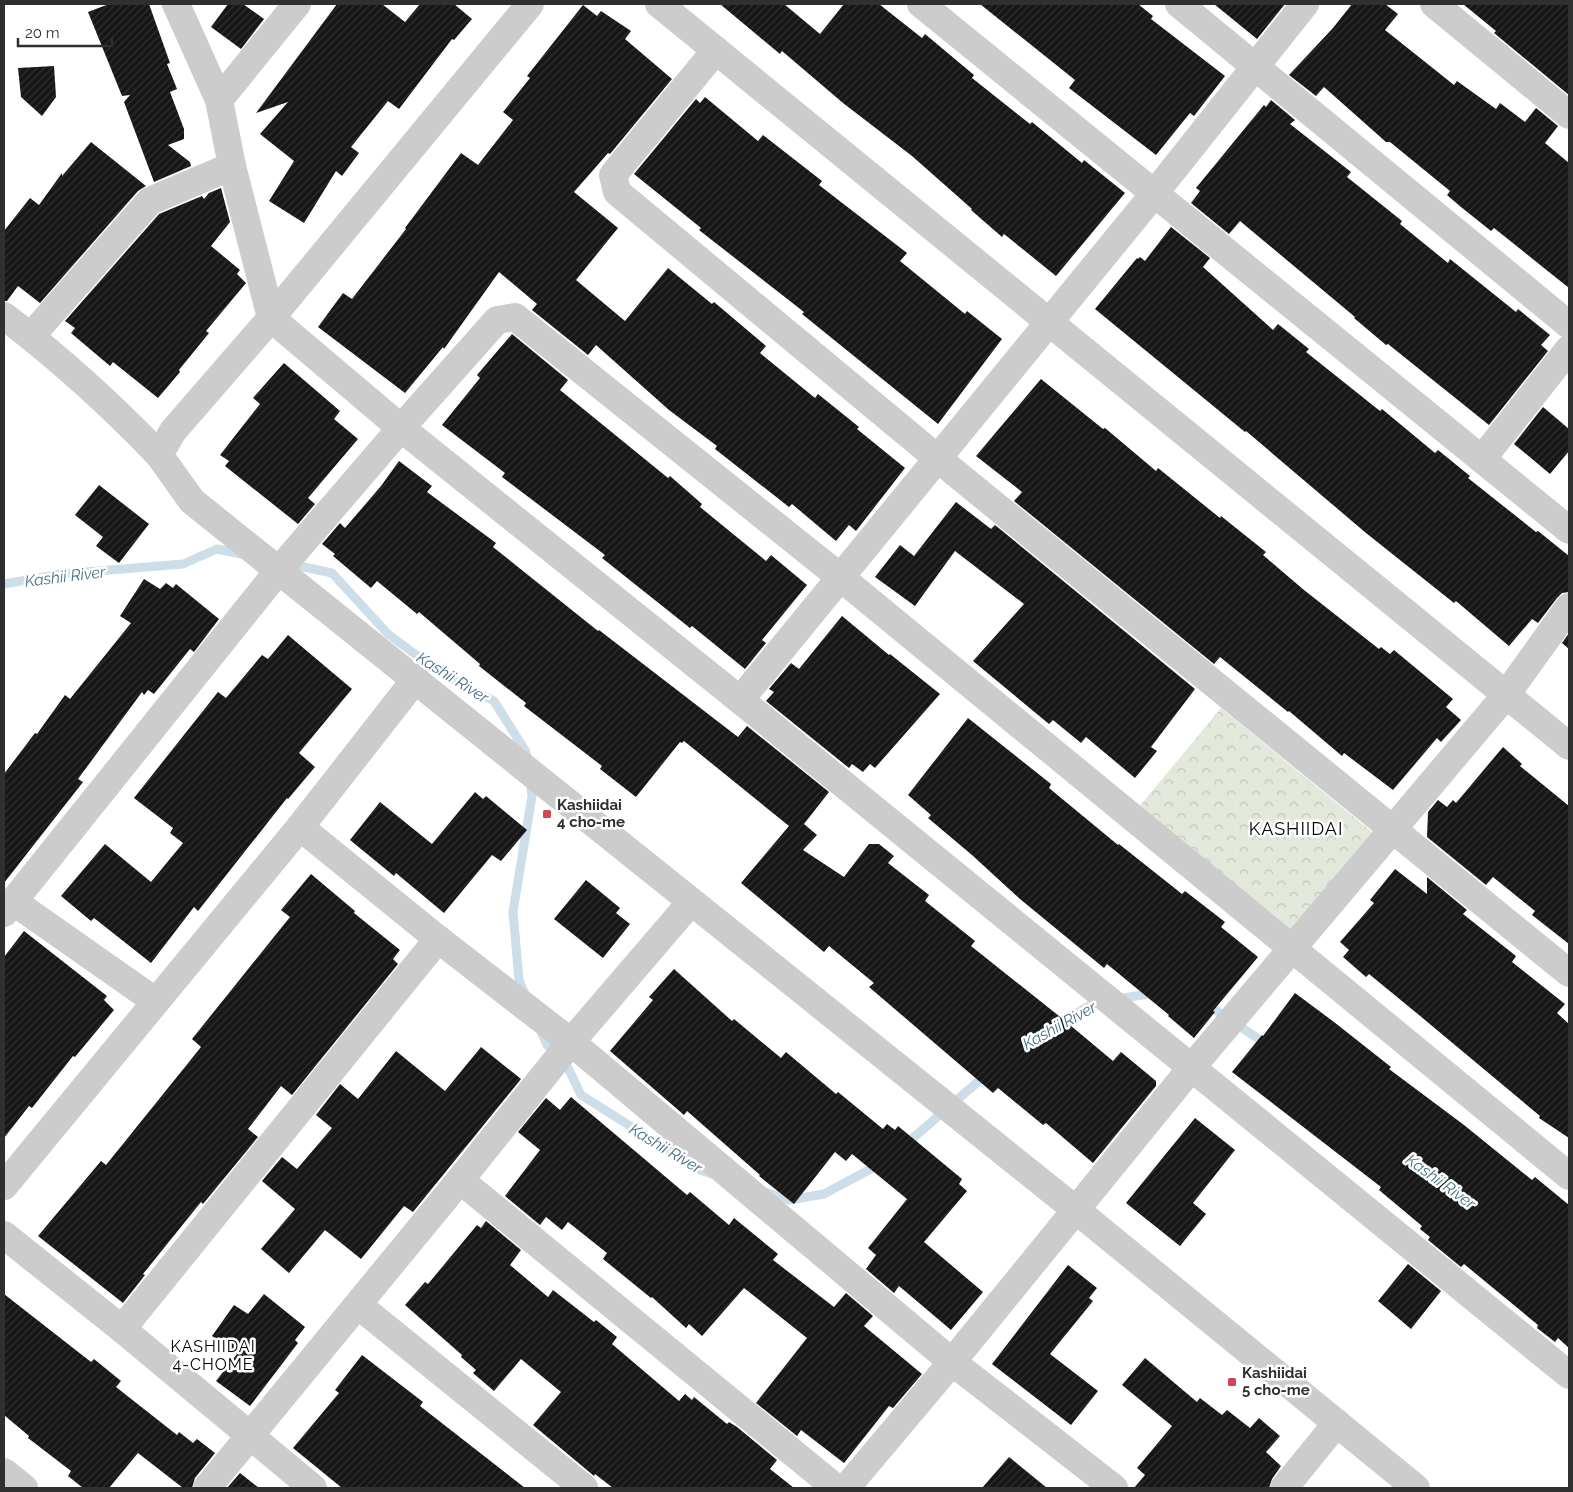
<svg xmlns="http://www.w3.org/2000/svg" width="1573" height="1492" font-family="Raleway,sans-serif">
<defs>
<pattern id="park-crowns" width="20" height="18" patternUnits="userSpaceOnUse" patternTransform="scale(1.25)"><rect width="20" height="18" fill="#e3e8dc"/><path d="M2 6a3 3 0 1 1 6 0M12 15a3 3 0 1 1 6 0" fill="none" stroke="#c3c7bd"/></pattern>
<pattern id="building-hatch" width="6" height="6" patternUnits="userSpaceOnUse" patternTransform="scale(1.25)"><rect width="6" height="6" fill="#161616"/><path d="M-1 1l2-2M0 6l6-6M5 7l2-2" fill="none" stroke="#303030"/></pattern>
</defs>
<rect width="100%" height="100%" fill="#fff"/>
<path fill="url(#park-crowns)" d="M1221,708L1372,832L1290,931L1139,807Z"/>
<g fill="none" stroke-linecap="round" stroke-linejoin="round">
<g stroke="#cedee8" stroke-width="9">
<path d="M290,564L332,573L388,634L439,672L494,701L526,752L527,761"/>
<path d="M4,584L61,574L183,564L217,549L246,555"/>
<path d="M526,997L519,980L513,912L532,796L530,781"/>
<path d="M1117,999L1155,993"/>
<path d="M1205,1003L1269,1046"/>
<path d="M1056,1026L1092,1004L1101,1002"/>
<path d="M539,1027L547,1045L568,1068L581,1095L700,1170L715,1175"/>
<path d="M907,1145L906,1144L988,1073"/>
<path d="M765,1192L789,1200L824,1194L880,1164"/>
</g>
</g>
<g fill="url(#building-hatch)">
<path d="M109,4H149L170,63L167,64L177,89L170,92L184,129V139L168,145L190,162L191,166L154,182L124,102L130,95L122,96L88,12Z"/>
<path d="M228,4H243L264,19L241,49L211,27Z"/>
<path d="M337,4H382L405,22L420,4H454L472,19L454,40L452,39L399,109L388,101L351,147L359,153L342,176L336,171L304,223L269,201L294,161L260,134L288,102L256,113Z"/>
<path d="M720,4H784L820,34L844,4H879L922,38L925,34L974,75L972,78L1030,124L1032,122L1082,163L1084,160L1125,193L1056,276L1004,234L1002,237L971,210L972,209L912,156L843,103L782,51L780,54Z"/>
<path d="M980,4H1138L1153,16L1151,19L1225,76L1194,116L1190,113L1156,155L1069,88L1075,80Z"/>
<path d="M1214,4H1285L1257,39Z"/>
<path d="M1352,4H1385L1398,14L1385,30L1454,85L1457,81L1496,109L1500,103L1525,122L1536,108L1558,126L1545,143L1569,163V288L1494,228L1491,231L1461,207L1447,195L1450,191L1390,142H1386L1324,87L1316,96L1289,75L1333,28Z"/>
<path d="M1463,4H1569V95L1494,33L1496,31Z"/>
<path d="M583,5L597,16L601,11L631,31L625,39L672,79L610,154L608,153L574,192L618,228L576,280L625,321L668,268L712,304L714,302L766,346L760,353L815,398L818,394L859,427L857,429L905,468L856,531L849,525L836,541L792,504L789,507L715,449L717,446L669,410L596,345L588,355L532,310L537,304L499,272L444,349L443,347L405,393L318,327L343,293L352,299L406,229L405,228L461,153L478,165L513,120L503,112L530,78L527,76Z"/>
<path d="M54,66L56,97L42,116L21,97L18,68Z"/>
<path d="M705,97L758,141L763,135L822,181L819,185L907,253L900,261L965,314L967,311L1002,339L938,424L802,314L804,312L699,230L701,228L634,174L696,99L700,103Z"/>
<path d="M1271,100L1295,120L1290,124L1351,172L1347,177L1402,221L1400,224L1448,263L1450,259L1516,312L1518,309L1550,335L1541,345L1548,351L1489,425L1388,344L1386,345L1354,318L1355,317L1240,221L1229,234L1191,203L1200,191L1196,188L1264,105L1266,107Z"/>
<path d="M91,142L146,186L138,191L40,303L18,286L7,301H4V231L30,198L39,205L62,173V176Z"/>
<path d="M221,188L230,222L211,246L240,270L237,274L246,283L206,331L209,333L179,370L180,372L158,398L113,362L110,366L71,333L75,328L65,321L159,214L202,196L204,199L209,193Z"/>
<path d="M1171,227L1210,258L1203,267L1273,330L1278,324L1309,349L1306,352L1380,411L1382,409L1435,453L1438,450L1470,476L1468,478L1536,532L1538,531L1569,556V592L1562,593L1557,598L1538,623L1532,619L1509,646L1456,601L1454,603L1366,533L1246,431L1245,432L1095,309L1137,258L1138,259L1140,257L1145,261Z"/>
<path d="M512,334L568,380L560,390L668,478L670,476L702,504L700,507L766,561L771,555L807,585L762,640L766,643L745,669L692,626L690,628L602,558L605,555L502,477L505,473L442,425L480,378L477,375Z"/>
<path d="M284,363L340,411L334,419L358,439L308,498L315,504L298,524L225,466L229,461L220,455L260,404L253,398Z"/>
<path d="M1041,379L1103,429L1105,428L1156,471L1158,468L1220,518L1221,516L1266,552L1263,555L1304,590L1379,649L1381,647L1390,654L1394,650L1453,699L1446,707L1461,720L1441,742L1437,738L1393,790L1344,753L1342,756L1289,711L1288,712L1220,657L1214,664L1014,501L1022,492L976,456Z"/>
<path d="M1543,407L1569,429V451L1550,474L1514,444Z"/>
<path d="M399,461L432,486L427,492L496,543L493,547L598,631L599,630L738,737L747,726L829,792L804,824L817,835L803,850L844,877L869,844H879L894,856L888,863L929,895L925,901L975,941L971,946L1064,1020L1113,1061L1121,1052L1156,1081V1086L1093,1163L1046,1123L1043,1125L998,1088L993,1093L869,987L874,983L829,946L824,952L741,883L789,826L684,741L682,743L680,742L636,797L600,769L602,766L524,706L526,703L479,666L480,664L419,612L417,614L377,581L371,588L333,556L335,554L322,544L340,523L345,528L381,486Z"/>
<path d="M99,485L149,524L119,563L96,546L103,537L75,515Z"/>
<path d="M956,502L991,529L995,525L1195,689L1151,747L1157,751L1135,778L1086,737L1081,743L1053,720L1049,724L973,661L1024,604L955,551L915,606L875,577L900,545L914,556Z"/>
<path d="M144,579L160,589L166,583L173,588L176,584L219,619L194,652L190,649L154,694L148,690L144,695L142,692L78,779L83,782L4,883V774L35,733L37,734L65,695L70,699L131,623L120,616Z"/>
<path d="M842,616L889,655L890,654L940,694L875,768L870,764L863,772L852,764L849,768L766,701L774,692L769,689L791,663L799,669Z"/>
<path d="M1569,633V649L1562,643Z"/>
<path d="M288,635L352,689L299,753L315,767L288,799L287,798L198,911L194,907L151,963L94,918L91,921L61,896L105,844L151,882L183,843L170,833L173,828L134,798L218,692L226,698L262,655L268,659Z"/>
<path d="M968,718L1051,784L1049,788L1118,845L1119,844L1182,894L1185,891L1225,922L1221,927L1258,957L1213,1011L1215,1012L1194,1038L1168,1016L1169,1015L1107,964L1104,968L1020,899L972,855L928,818L931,815L908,795Z"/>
<path d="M1503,747L1522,764L1520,766L1569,806V944L1532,915L1535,911L1493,877L1486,885L1427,837L1428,812L1438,800L1447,807L1453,800L1456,803Z"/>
<path d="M475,792L483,799L486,796L527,830L501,861L492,855L444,913L396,873L394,876L350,840L380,802L432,844Z"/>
<path d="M1395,869L1427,894V877L1467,910L1463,914L1516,956L1512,962L1565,1004L1557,1013L1569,1024V1138L1539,1118L1540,1116L1419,1015L1369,974L1366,977L1343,957L1349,950L1340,942L1374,903L1370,900Z"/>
<path d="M311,874L355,911L354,913L400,950L393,959L398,964L292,1095L281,1086L248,1129L258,1137L203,1204L201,1202L143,1274L145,1275L123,1303L38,1236L101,1161L106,1165L201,1047L192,1039L290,917L281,910Z"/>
<path d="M586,880L620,908L616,913L630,924L603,958L554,919Z"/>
<path d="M24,931L107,996L104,1000L114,1010L75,1057L73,1056L32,1108L29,1106L4,1138V957Z"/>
<path d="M674,969L732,1021L734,1019L781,1058L786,1052L836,1094L838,1092L883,1129L887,1124L895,1130L898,1126L962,1179L959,1184L967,1191L924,1242L983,1292L951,1330L899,1286L894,1293L866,1269L876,1255L868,1248L907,1199L852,1154L846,1161L835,1152L794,1204L759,1176L760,1175L687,1111L684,1115L610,1051L653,1000L649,997Z"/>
<path d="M1295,993L1334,1022L1391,1067L1389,1069L1464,1125L1532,1180L1535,1177L1569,1205V1348L1558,1338L1555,1342L1537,1328L1538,1325L1464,1264L1461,1267L1428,1240L1430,1237L1420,1229L1422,1226L1379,1190L1381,1187L1232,1072L1262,1035L1263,1036Z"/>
<path d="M481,1047L521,1079L413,1212L404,1206L361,1259L325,1230L289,1273L261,1249L295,1209L262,1181L282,1157L297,1169L332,1128L316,1115L340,1084L358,1099L396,1051L445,1091Z"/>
<path d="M571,1097L687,1195L690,1192L729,1225L734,1218L778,1254L773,1260L834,1307L846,1293L873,1316L864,1326L922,1374L893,1408L889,1406L844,1463L801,1430L797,1436L756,1403L807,1338L744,1288L702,1336L689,1324L686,1328L652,1297L651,1298L603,1259L607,1253L568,1222L562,1230L546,1217L540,1225L505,1196L540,1150L518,1132L546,1098L560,1110Z"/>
<path d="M1195,1118L1235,1150L1193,1203L1206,1214L1180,1246L1126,1203Z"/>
<path d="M486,1221L521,1250L510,1265L548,1297L553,1290L594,1322L596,1320L617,1337L612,1344L679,1401L685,1394L692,1400L694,1397L727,1424L729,1422L737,1427L777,1460L770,1469L794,1488H613L595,1474L594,1476L533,1425L561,1392L521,1359L494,1391L473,1373L476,1370L461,1357L462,1355L405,1305L425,1282L428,1284L477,1225L481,1228Z"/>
<path d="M1408,1264L1441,1291L1411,1329L1378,1301Z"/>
<path d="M1068,1265L1097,1288L1089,1298L1093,1301L1050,1354L1098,1391L1071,1425L992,1364Z"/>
<path d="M4,1294L91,1362L94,1359L121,1381L116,1387L177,1435L179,1432L193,1443L197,1439L215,1453L195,1478L192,1488H183L138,1453L109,1488H83L68,1476L71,1471L28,1438L29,1436L4,1415Z"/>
<path d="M264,1294L305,1327L295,1340L298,1343L250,1406L216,1381L237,1354L212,1336L234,1305L248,1314Z"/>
<path d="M362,1355L423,1402L420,1406L525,1488H342L293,1448L339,1393L335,1390Z"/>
<path d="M1145,1358L1197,1402L1200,1398L1222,1415L1227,1410L1250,1428L1259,1418L1280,1436L1266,1452L1281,1466L1272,1479L1269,1488H1134L1145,1475L1137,1468L1172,1426L1122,1385Z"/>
<path d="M1009,1457L1047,1488H982Z"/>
<path d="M240,1473L259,1488H227Z"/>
</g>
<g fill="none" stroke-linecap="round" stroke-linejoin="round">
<g stroke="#ccc" stroke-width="28">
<path d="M176,4L219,100L232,166L271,318L401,428L740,700L1569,1375"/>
<path d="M530,4L271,318L173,431L159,455L192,501L1076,1210L1416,1488"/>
<path d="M659,4L1569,746"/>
<path d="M921,4L1569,530"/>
<path d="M1179,4L1569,325"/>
<path d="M1434,4L1569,115"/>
<path d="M716,50L613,175L617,192L937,458L1569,973"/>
<path d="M219,100L297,4"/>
<path d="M4,316C59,358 111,405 159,455"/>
<path d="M31,336L150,201L232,166"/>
<path d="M1482,459L1569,349"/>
<path d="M740,700L1154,194L1305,4"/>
<path d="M300,827L438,939L571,1042L952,1362L1114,1488"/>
<path d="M14,902L155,1001"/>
<path d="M4,913L279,570L401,428L497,320L515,317L840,577L1569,1176"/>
<path d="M460,1180L836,1488"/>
<path d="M4,1186L300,827L415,680"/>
<path d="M4,1235L122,1329L313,1488"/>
<path d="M358,1305L584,1488"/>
<path d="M122,1329L438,939"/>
<path d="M4,1472L24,1488"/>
<path d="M207,1488L460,1180L571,1042L691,902"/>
<path d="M846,1488L952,1362L1192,1067L1506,695L1569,607"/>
<path d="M1284,1488L1337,1423"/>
</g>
</g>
<g fill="#d04755" stroke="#fff" stroke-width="2">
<rect x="542" y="809" width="10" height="10" rx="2.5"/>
<rect x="1227" y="1377" width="10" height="10" rx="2.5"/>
</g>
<g text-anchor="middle" stroke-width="5" stroke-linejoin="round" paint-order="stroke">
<g font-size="15" font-weight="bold" fill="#2f2f2f" stroke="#fff" text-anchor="start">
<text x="557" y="810">Kashiidai<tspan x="557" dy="17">4 cho-me</tspan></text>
<text x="1242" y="1378">Kashiidai<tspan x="1242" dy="17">5 cho-me</tspan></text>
</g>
<g font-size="16" font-style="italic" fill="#477088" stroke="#fff">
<text transform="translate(65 576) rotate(-7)" y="6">Kashii River</text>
<text transform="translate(453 677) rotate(32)" y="6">Kashii River</text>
<text transform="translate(1059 1025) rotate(-29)" y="6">Kashii River</text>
<text transform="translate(666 1148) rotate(31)" y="6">Kashii River</text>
<text transform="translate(1441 1181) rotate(36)" y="6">Kashii River</text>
</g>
<g font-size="16" letter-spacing="1" fill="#000" stroke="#fff">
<text x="213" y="1352">KASHIIDAI<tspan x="213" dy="18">4-CHOME</tspan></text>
</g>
<g font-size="18" letter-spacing="1" fill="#000" stroke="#fff">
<text x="1296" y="835">KASHIIDAI</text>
</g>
</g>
<rect width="1573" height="1492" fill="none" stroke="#2f2f2f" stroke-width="10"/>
<path d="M18 38v8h94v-8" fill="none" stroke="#2f2f2f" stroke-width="2.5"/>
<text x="25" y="38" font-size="15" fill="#2f2f2f" stroke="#ffffff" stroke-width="4" paint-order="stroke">20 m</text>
</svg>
